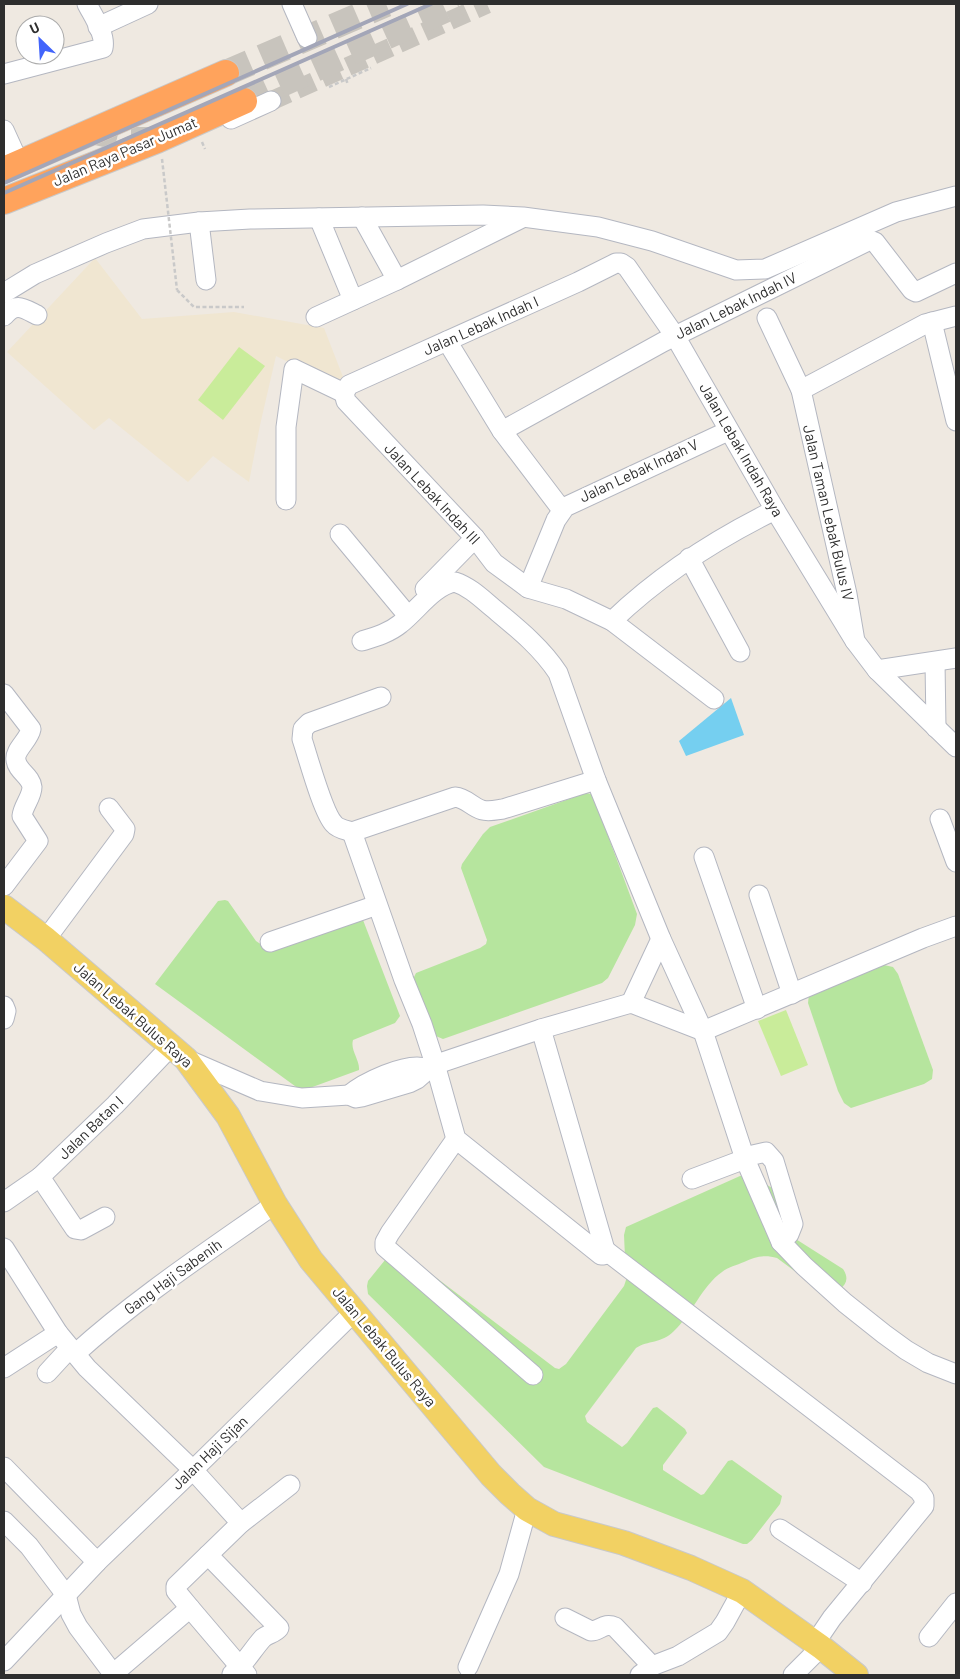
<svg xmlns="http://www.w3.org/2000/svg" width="960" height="1679" font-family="Barlow,sans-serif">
<rect width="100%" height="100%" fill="#efe9e1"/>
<path fill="#f0e6d1" d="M95,258L142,319L234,312L324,328L343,377L332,384L276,356L260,425L249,482L213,456L188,482L109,418L94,430L7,352Z"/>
<g fill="#b6e59e">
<path d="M586,793L591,794L594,798L637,914L635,925L608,978L602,983L443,1039L431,1034L412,981L416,973L480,948L486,944L487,940L461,868L462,864L483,834L490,827Z"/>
<path d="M225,900L228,901L256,941L262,945L360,918L363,920L400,1016L395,1023L353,1040C350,1050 360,1060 359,1070L307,1089H299L155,984L218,901Z"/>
<path d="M884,965L893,967L898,974L933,1070L932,1079L924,1084L851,1108L844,1103L838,1091L808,1003L809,994L812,991Z"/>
<path d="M740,1176C751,1175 767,1184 776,1191L791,1236L843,1269C853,1284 839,1291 827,1295L777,1258C764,1254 755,1257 744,1262C737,1265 728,1267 722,1272C702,1286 692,1314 674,1331C661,1344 648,1340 636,1348L585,1416L587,1422L622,1447L627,1443L653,1408L657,1407L685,1429L687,1433L663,1465V1470L701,1495L704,1494L728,1461L732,1460L782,1496L780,1504L752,1540L747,1544H743L544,1467L368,1294L367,1286L368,1281L385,1260L393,1254H405L555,1368L559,1369L566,1364L624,1286L626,1280L624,1235L626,1227Z"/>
</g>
<g fill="#c9ec9a">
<path d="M239,347L265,366L223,420L198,400Z"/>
<path d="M786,1010L808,1065L781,1076L758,1021Z"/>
</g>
<path fill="#75cff0" d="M731,698L744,735L686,756L679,741Z"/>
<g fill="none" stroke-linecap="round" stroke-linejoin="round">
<path stroke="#c8c4bd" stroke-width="19" stroke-dasharray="19 9" stroke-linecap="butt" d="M271,101L487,4"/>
<g stroke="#c8c4bd" stroke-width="26" stroke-dasharray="26 13" stroke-linecap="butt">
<path d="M226,73L386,4"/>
<path d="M244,101L458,4"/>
<path d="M92,131L131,140H157"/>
</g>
<defs>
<g id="minor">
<path d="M292,4L307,38"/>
<path d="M98,27L148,4"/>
<path d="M4,74L103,48C106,34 93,16 87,4"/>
<path d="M231,119L271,101"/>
<path d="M4,130L19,163"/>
<path d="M362,217L397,280"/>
<path d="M319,218L353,300"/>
<path d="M199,222L206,280"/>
<path d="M4,293L35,274L106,243L143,229L199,222L250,219L483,215L523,217L598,227L652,241L736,270L765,269L896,212L956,196"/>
<path d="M4,316C16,302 23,308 37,315"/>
<path d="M956,316L925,324L801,390L847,594L855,641L877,670L956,747"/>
<path d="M316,317L397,280L522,218"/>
<path d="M767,318L801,390"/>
<path d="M932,322L956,421"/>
<path d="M447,341L502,431L562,510"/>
<path d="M344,393L349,385L578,282L616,263H621L627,267L675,336L775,510L855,641"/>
<path d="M344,393L346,401L475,538L494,563L528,588L566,599L612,621L714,699"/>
<path d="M502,431L663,342L870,240L875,242L912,290L916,292L956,273"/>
<path d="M286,500V427L294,369L344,393"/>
<path d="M340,534L404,611"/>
<path d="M689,558L740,652"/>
<path d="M528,588L556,520L565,507L728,431"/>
<path d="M425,589L475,538"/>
<path d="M612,621C660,575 716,539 775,510"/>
<path d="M362,641C375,637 389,633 400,624C418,610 433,586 455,582C470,587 481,598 493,608C517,628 541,647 558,673L596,780L661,939L703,1031L745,1159L781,1242L804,1266L845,1303L884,1334L906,1350L928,1363L956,1374"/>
<path d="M935,662L936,728"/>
<path d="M877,670L956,658"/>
<path d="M4,694L31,729C29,740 14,750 16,760C17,771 31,776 32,787C32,797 23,806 22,816L38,841L4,886"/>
<path d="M381,697L309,723L303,729L302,739C308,757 323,813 334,824C338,829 346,830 352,832L455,797C466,798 472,807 482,810C489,812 496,810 503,809L596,780"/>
<path d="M940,819L956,862"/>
<path d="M352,832L404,980L422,1024L435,1064L456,1139L601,1255H604L605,1250L541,1029"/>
<path d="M704,857L757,1009"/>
<path d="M759,895L792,994"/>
<path d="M46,939L124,834L125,829L109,808"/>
<path d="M270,942L377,905"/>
<path d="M631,1003L661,939"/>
<path d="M4,1006L6,1011L4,1019"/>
<path d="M186,1059L260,1091L302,1098L349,1095L356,1098L362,1097L409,1083L417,1079L425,1072V1068"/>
<path d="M349,1095C363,1083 406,1062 425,1068L541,1029L631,1003L703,1031L923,938L956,926"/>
<path d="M456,1139L390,1233L385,1242V1247L533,1375"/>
<path d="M744,1157L766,1152L774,1161L793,1224L789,1234L781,1242"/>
<path d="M40,1177L75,1229L81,1230L105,1217"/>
<path d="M692,1179L745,1159"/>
<path d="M4,1202L40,1177L115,1105L172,1045"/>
<path d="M4,1248L58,1333L87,1368L193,1470L241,1523"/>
<path d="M605,1250L919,1491L924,1498V1506L832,1618L815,1643"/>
<path d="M75,1354C137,1298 207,1252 275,1204"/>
<path d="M4,1368L58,1333"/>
<path d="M47,1373L70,1348"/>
<path d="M4,1467L97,1562"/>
<path d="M4,1521L29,1546L66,1595L71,1614L78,1627L114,1675"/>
<path d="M780,1529L862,1583"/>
<path d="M208,1555L279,1628C275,1633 268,1634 263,1638C252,1650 245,1664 232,1674"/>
<path d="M565,1618L591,1631C600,1631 604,1622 615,1627L652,1666"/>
<path d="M929,1637L956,1603"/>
<path d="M4,1661L97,1562L193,1470L355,1311"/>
<path d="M468,1667L509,1574L527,1509"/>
<path d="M113,1674L190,1608"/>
<path d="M247,1675L190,1608L176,1591V1586L241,1523L290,1485"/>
<path d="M640,1675L652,1666L678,1656L718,1632L725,1622L742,1591"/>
<path d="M793,1675L821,1647"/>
</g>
<path id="major" d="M4,907L46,939L186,1059L228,1116L275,1204L311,1260L491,1475L510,1494L527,1509L554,1524L624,1543L691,1568L742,1591L821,1647L856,1675"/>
<g id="highway">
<path d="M4,170L226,73"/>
<path d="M4,201L157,140L244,101"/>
</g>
</defs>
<use href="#minor" stroke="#b4b7c1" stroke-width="21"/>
<use href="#major" stroke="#c9c9c9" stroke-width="26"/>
<use href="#highway" stroke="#c9c9c9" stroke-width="28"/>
<g stroke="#c9c9c9" stroke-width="2.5" stroke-dasharray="4 2.5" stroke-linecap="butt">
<path d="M346,79L348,85"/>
<path d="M329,87L371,68"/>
<path d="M202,142L205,149"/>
<path d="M177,290L194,307H244"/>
</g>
<use href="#minor" stroke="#fff" stroke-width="19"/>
<use href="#major" stroke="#f2d163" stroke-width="24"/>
<use href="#highway" stroke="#ffa35c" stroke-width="26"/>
<g stroke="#a3a6b8" stroke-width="4">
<path d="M4,183L407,4"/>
<path d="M4,193L431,4"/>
</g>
<path stroke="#c9c9c9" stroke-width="2.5" stroke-dasharray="4 2.5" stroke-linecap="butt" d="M162,159L177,290"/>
</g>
<g text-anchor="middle" stroke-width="5" stroke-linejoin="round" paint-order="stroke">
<g font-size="15" fill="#2e2e2e" stroke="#fff">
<text transform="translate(125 152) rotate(-23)" y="5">Jalan Raya Pasar Jumat</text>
<text transform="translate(736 306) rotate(-26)" y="5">Jalan Lebak Indah IV</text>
<text transform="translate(481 326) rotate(-24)" y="5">Jalan Lebak Indah I</text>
<text transform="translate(741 450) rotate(60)" y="5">Jalan Lebak Indah Raya</text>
<text transform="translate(639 471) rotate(-25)" y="5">Jalan Lebak Indah V</text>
<text transform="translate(432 494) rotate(47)" y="5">Jalan Lebak Indah III</text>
<text transform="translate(828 513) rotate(77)" y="5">Jalan Taman Lebak Bulus IV</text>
<text transform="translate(133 1015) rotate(41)" y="5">Jalan Lebak Bulus Raya</text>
<text transform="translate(91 1128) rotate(-44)" y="5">Jalan Batan I</text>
<text transform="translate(173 1277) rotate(-36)" y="5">Gang Haji Sabenih</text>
<text transform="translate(384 1347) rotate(50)" y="5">Jalan Lebak Bulus Raya</text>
<text transform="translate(210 1453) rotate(-44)" y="5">Jalan Haji Sijan</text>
</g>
</g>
<rect width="960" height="1679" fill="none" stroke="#2e2e2e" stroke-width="10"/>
<g transform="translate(40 40) rotate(335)"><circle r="24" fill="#ffffff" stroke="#ababab"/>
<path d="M0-4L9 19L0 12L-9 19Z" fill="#4264fb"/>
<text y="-8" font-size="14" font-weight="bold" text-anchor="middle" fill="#2e2e2e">U</text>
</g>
</svg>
